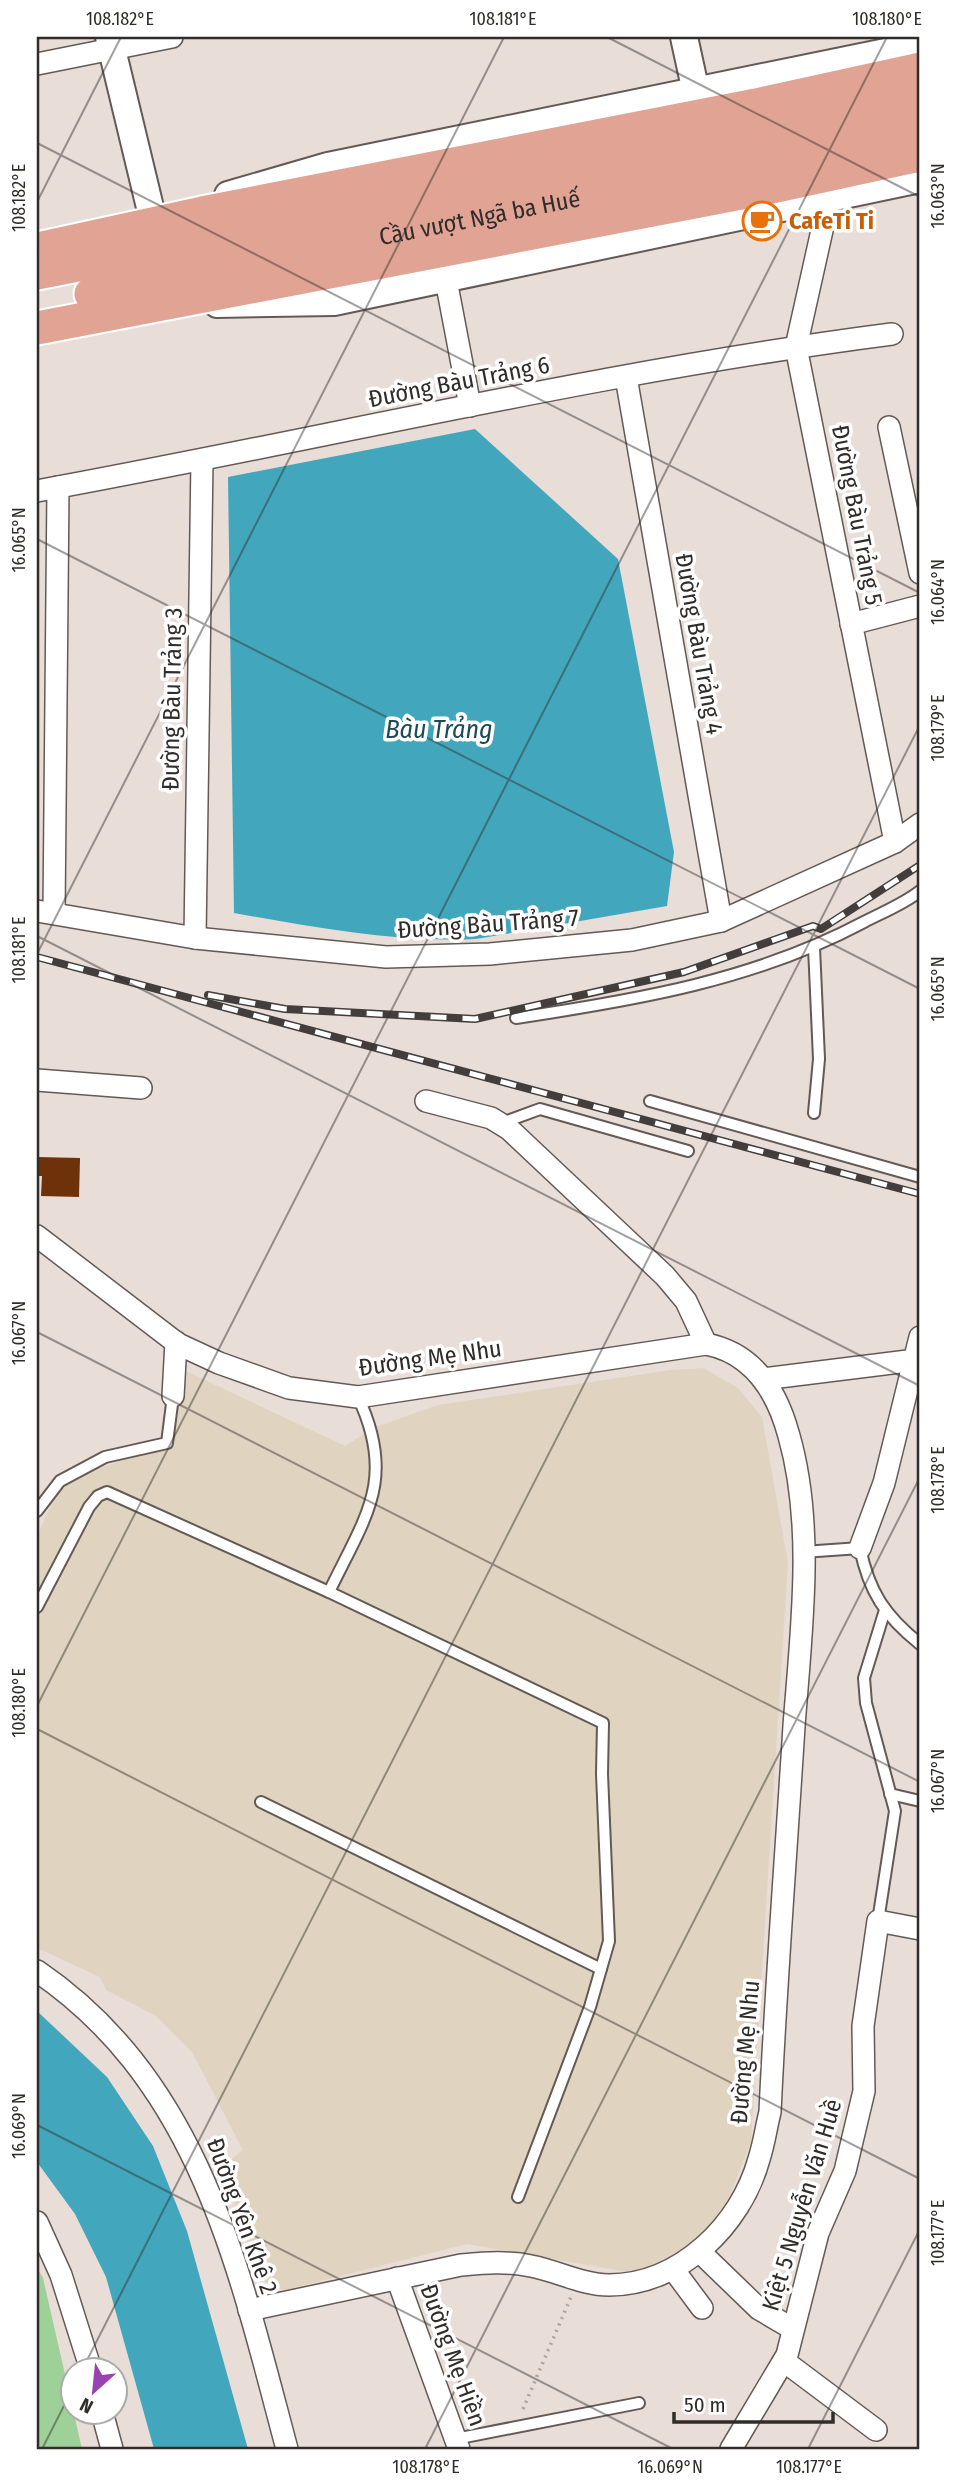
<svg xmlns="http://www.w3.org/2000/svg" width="957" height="2486" font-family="'Fira Sans Condensed',sans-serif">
<rect width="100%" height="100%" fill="#e8ddd7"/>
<path fill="#e0d4c0" d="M175,1366L345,1446L373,1428L438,1405L671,1370L703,1368L738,1388L762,1417L788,1563L751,2142L724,2210L695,2244L660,2267L628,2272L467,2244L285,2290L270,2286L257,2273L223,2166L243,2150L192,2052L156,2016L106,1990L100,1977L37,1948V1536L61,1482L171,1443Z"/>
<path fill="#9dd197" d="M37,2268L43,2278L82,2449H37Z"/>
<g fill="#42a7bd">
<path d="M475,429L618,559L674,852L667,906L476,939C395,943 314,927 234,913L228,477Z"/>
<path d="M37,2011L107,2077L153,2146L187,2231L248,2449H154L106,2277L75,2214L37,2162Z"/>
</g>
<path fill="#6d320a" d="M37,1157L80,1158L79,1197L41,1196L42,1176H37Z"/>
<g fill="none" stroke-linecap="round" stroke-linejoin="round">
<defs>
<g id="service">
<path d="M814,947L819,1059L814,1113"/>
<path d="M516,1018C637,1000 755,980 864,922C883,912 904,904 920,891"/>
<path d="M650,1101L920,1177"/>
<path d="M502,1123L540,1109L688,1151"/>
<path d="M358,1397C397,1480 365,1517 329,1592L603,1723L602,1774L609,1941L590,2007L518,2197"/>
<path d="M37,1511L60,1481L105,1457L167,1443L173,1396"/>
<path d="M803,1552L860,1548C869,1592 885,1616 920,1644"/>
<path d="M37,1607L89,1507L98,1496L107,1492L329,1592"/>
<path d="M890,1794L920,1801"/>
<path d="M261,1802L601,1969"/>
<path d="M878,1921L895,1811L866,1703L864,1678L885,1610"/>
<path d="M455,2439L639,2403"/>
</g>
<g id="minor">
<path d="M37,64L172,37"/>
<path d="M829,199L796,347L895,842"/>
<path d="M446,280L470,406"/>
<path d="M626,377L721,921"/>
<path d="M889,427L920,573"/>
<path d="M37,491C322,439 604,371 892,334"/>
<path d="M851,624L920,606"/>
<path d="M37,911L195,938L386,957L490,954L632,940L721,921L895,842L920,824"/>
<path d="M54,913L58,487"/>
<path d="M195,938L202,460"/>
<path d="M37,1080L141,1088"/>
<path d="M426,1101L491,1118L509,1129L665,1276L686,1301L706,1344"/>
<path d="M37,1236L178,1344L219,1363L289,1388L358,1397L706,1344C753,1353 777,1391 789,1436C815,1527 801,1633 794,1726C786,1855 776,1983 770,2112C766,2128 764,2144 759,2159C741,2225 680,2285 609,2285C583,2285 557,2271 531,2266C508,2261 485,2263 461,2265L249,2310"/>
<path d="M763,1379L916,1360"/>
<path d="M173,1396L176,1342"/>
<path d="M860,1548L884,1483L920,1337"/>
<path d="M37,1971C201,2083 239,2270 287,2449"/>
<path d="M37,2222L61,2275L91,2370"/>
<path d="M700,2252L759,2309L793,2329"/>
<path d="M673,2269L702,2308"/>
<path d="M397,2278L459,2449"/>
<path d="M784,2361L876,2430"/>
<path d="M102,2412L112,2449"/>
<path d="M731,2449L787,2355L818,2233L845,2171L864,2091L863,2026L878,1921L920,1929"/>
</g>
<g id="tertiary">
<path d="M109,37L154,224"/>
<path d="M684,37L696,92"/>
<path d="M228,195L328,166L920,45"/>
<path d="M217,304L334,302L920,179"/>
</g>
<g id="primary">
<path d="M37,249L202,213L756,105"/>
<path d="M37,273L758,132"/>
<path id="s1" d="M91,294L764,162"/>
<path d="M37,328L768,188"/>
</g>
</defs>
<use href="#service" stroke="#645a55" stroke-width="14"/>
<use href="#minor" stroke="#645a55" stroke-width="24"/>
<use href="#tertiary" stroke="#645a55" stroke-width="30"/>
<use href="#primary" stroke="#fff" stroke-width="37"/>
<path stroke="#aca49f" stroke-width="3.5" stroke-dasharray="2 5" stroke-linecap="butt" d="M523,2409L571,2297"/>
<use href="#service" stroke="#fff" stroke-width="10"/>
<use href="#minor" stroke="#fff" stroke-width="21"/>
<use href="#tertiary" stroke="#fff" stroke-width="26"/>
<use href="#primary" stroke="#e0a394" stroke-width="33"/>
<defs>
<g id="rail">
<path d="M37,957L920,1194"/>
<path d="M208,995L285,1009L475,1019L684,972L813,926L821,929L920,865"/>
</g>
</defs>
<use href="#rail" stroke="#433e3c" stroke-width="8"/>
<use href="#rail" stroke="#fff" stroke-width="5" stroke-dasharray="16" stroke-linecap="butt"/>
<defs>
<g id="primary-bridge">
<path d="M756,105L920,69"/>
<path d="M758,132L920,100"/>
<path d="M764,162L920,130"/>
<path d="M768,188L920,155"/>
</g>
</defs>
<use href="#primary-bridge" stroke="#fff" stroke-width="37" stroke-linecap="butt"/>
<use href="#primary-bridge" stroke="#e0a394" stroke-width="33"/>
</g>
<path fill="none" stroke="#302c2a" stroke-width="2" stroke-opacity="0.45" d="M607,37L920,197M37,143L920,593M37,202L121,37M37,539L920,989M37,936L920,1386M37,954L504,37M37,1332L920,1782M37,1706L887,37M37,1729L920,2179M37,2125L673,2449M82,2370L920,725M42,2449L74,2386M425,2449L920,1477M808,2449L920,2229"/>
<defs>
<symbol id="cafe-ring" viewBox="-11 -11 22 22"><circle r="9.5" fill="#fff" stroke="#e8710a" stroke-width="1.5"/><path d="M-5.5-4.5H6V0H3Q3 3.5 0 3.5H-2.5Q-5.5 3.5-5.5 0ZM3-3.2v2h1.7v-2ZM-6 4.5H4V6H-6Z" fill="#e8710a"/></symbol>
</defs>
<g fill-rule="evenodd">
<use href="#cafe-ring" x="740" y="199" width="44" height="44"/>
</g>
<g text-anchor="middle" stroke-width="7" stroke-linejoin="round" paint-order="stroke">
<g font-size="24" fill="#302c2a" stroke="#fff">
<text dy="8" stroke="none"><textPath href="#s1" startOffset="396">Cầu vượt Ngã ba Huế</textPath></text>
<text transform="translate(459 382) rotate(-11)" y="8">Đường Bàu Trảng 6</text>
<text transform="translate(857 515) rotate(79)" y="8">Đường Bàu Trảng 5</text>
<text transform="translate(699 644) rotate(80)" y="8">Đường Bàu Trảng 4</text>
<text transform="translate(172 699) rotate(-89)" y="8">Đường Bàu Trảng 3</text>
<text transform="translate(488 924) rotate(-4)" y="8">Đường Bàu Trảng 7</text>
<text transform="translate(430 1358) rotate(-8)" y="8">Đường Mẹ Nhu</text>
<text transform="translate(745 2052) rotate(-85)" y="8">Đường Mẹ Nhu</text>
<text transform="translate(802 2205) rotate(-73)" y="8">Kiệt 5 Nguyễn Văn Huề</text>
<text transform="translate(242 2216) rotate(70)" y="8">Đường Yên Khê 2</text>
<text transform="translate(453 2355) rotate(70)" y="8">Đường Mẹ Hiền</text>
</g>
<g font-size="24" font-weight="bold" fill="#c56008" stroke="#fff" text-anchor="start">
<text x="789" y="229">CafeTi Ti</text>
</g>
<g font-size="26" font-style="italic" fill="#1e4a55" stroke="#fff">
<text x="439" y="738">Bàu Trảng</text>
</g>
</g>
<rect width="957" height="2486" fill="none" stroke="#ffffff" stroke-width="77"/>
<g transform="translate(94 2391) rotate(207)"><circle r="33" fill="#ffffff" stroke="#acabaa" stroke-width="2"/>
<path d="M0-5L12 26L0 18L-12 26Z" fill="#9743b1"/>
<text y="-10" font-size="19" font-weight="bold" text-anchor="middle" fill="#302c2a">N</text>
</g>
<path d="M674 2412v10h159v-10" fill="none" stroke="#302c2a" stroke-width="3.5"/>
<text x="684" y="2412" font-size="21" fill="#302c2a" stroke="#ffffff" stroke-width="5" paint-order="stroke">50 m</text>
<rect x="38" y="38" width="880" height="2410" fill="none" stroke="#302c2a" stroke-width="2.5"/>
<g font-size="18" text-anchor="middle" fill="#302c2a">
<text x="120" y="25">108.182°E</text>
<text x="503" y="25">108.181°E</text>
<text x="887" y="25">108.180°E</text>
<text transform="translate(938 196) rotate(-90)" y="6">16.063°N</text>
<text transform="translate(19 198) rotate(-90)" y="6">108.182°E</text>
<text transform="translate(19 540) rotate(-90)" y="6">16.065°N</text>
<text transform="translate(938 592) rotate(-90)" y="6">16.064°N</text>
<text transform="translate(938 728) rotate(-90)" y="6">108.179°E</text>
<text transform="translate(19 950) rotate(-90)" y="6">108.181°E</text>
<text transform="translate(938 989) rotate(-90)" y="6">16.065°N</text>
<text transform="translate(19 1333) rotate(-90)" y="6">16.067°N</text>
<text transform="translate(938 1480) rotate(-90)" y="6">108.178°E</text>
<text transform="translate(19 1703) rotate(-90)" y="6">108.180°E</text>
<text transform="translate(938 1781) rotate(-90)" y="6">16.067°N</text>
<text transform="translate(19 2126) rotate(-90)" y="6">16.069°N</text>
<text transform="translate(938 2233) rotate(-90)" y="6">108.177°E</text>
<text x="426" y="2473">108.178°E</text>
<text x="670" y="2473">16.069°N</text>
<text x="809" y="2473">108.177°E</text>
</g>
</svg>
